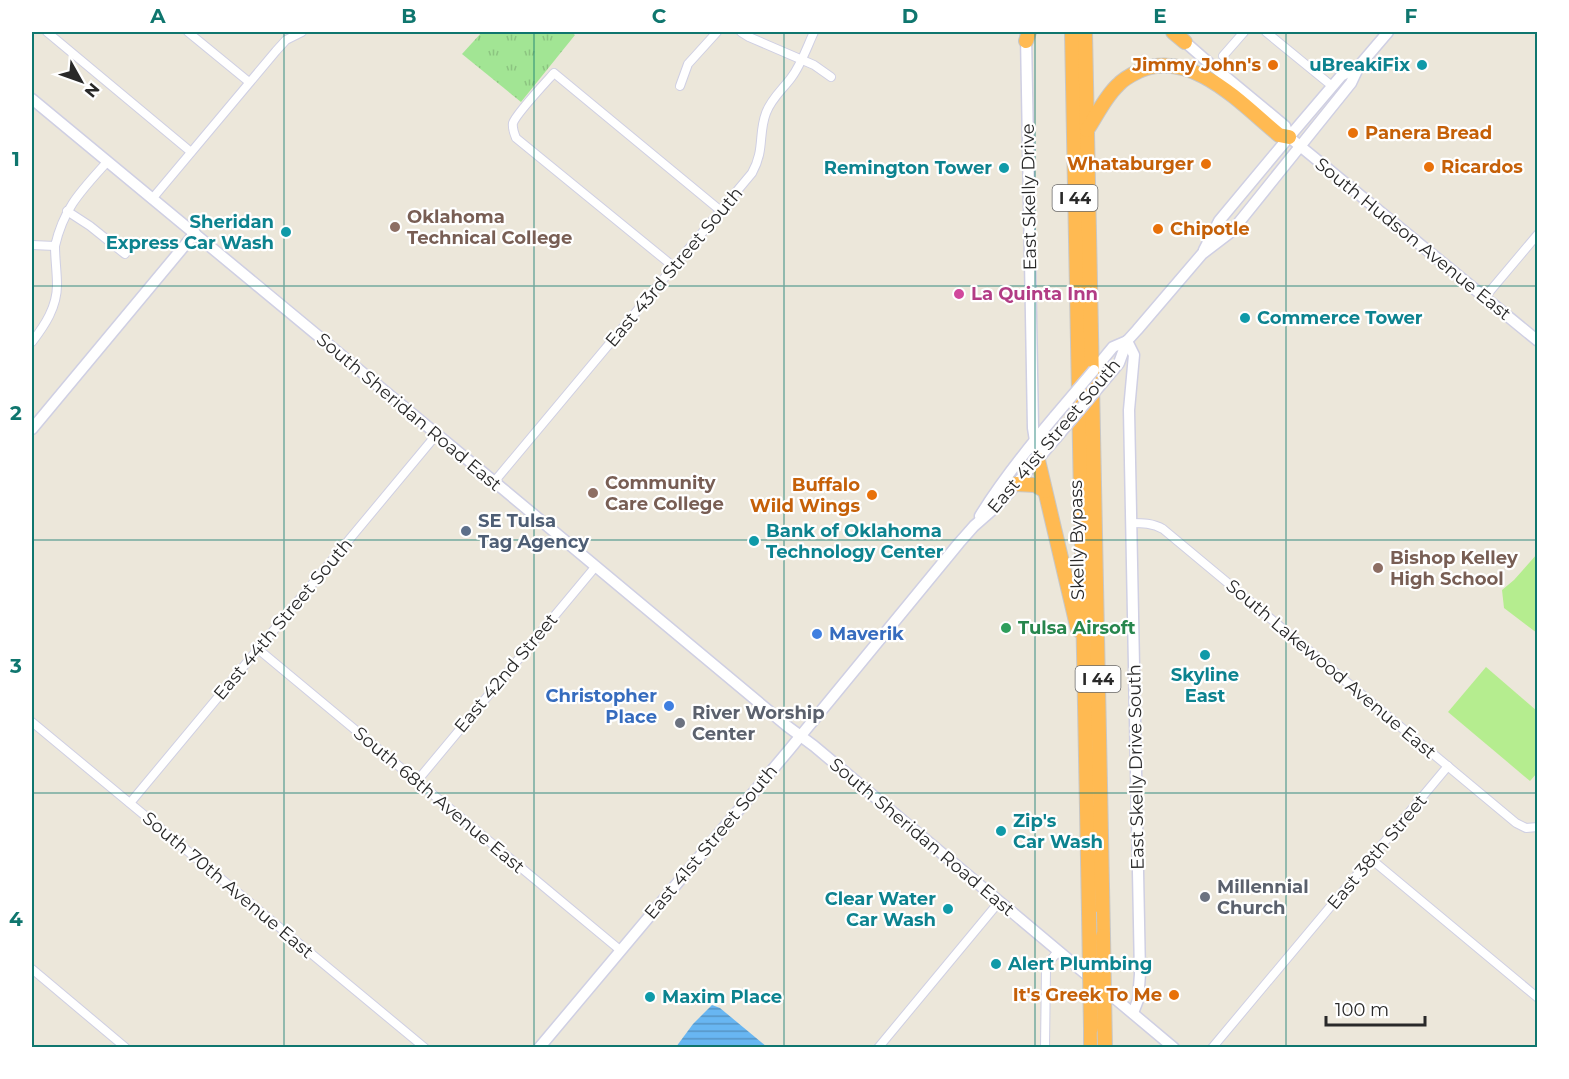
<svg xmlns="http://www.w3.org/2000/svg" width="1569" height="1079" font-family="Montserrat,sans-serif">
<defs>
<pattern id="grass-tufts" width="24" height="20" patternUnits="userSpaceOnUse" patternTransform="scale(1.5)"><rect width="24" height="20" fill="#a2e594"/><path d="M3 7l-1-3M5 7V3M7 7l1-3M15 17l-1-3M17 17v-4M19 17l1-3" fill="none" stroke="#8cc480"/></pattern>
<pattern id="water-rules" width="6" height="5" patternUnits="userSpaceOnUse" patternTransform="scale(1.5)"><rect width="6" height="5" fill="#68b6f2"/><path d="M0 2.5h6" fill="none" stroke="#5694c4"/></pattern>
</defs>
<rect width="100%" height="100%" fill="#ece7da"/>
<path fill="url(#grass-tufts)" d="M482,32H571L575,35L521,102L462,54Z"/>
<g fill="#b5ed8f">
<path d="M1537,554V633L1504,608L1502,590L1514,580Z"/>
<path d="M1486,667L1537,711V773L1530,781L1448,712Z"/>
</g>
<path fill="url(#water-rules)" d="M712,1005L720,1008L767,1047H676L693,1024Z"/>
<g fill="none" stroke-linecap="round" stroke-linejoin="round">
<defs>
<g id="street">
<path d="M47,32L191,152"/>
<path d="M188,32L249,82"/>
<path d="M741,32L749,37L814,65L831,77"/>
<path d="M1266,32L1332,86"/>
<path d="M1223,56L1244,32"/>
<path d="M680,86L688,64L717,32"/>
<path d="M152,199L276,51L286,40L302,32"/>
<path d="M67,211L90,226L125,254"/>
<path d="M32,245L55,246C64,207 82,190 107,162"/>
<path d="M674,267L516,138C514,133 512,128 513,123C516,114 546,82 554,73L721,211"/>
<path d="M1485,297L1538,234"/>
<path d="M32,342C45,325 57,307 57,285C57,272 55,259 55,246"/>
<path d="M494,482L752,173C765,150 758,134 766,113C771,99 782,90 791,78C801,65 807,47 814,32"/>
<path d="M1131,523C1142,523 1153,523 1163,529L1516,823L1526,828L1538,827"/>
<path d="M258,649L620,950"/>
<path d="M32,722L425,1048"/>
<path d="M417,781L596,566"/>
<path d="M130,803L437,434"/>
<path d="M1371,859L1538,998"/>
<path d="M32,969L126,1048"/>
<path d="M878,1048L999,902"/>
<path d="M1045,1048L1046,969L1051,960L1058,951"/>
<path d="M1212,1048L1448,766"/>
</g>
<g id="secondary">
<path d="M1026,35L1033,428L1038,460"/>
<path d="M1182,37L1185,42L1209,63L1285,126L1289,137L1538,341"/>
<path d="M32,99L503,489L787,726L814,746L1174,1048"/>
<path d="M1204,250L1219,221L1289,137L1341,76L1359,66"/>
<path d="M1127,341L1134,355L1129,410L1140,974L1138,1000L1133,1013"/>
<path d="M1114,369L1119,363L1127,341L1137,330L1202,254L1232,231L1351,83L1359,66L1388,32"/>
<path d="M1094,370L1113,347L1127,341"/>
<path d="M32,429L195,233"/>
<path d="M980,516C1002,480 1028,448 1055,416"/>
<path d="M539,1048L789,750L959,543L974,526L999,504L1056,438"/>
</g>
<g id="highway">
<path d="M1072,32L1089,912"/>
<path d="M1085,32L1103,936"/>
<path d="M1173,32L1185,42"/>
<path d="M1026,41L1029,32"/>
<path d="M1087,130C1097,115 1105,97 1118,85C1124,78 1133,74 1141,70C1193,49 1242,105 1279,135L1289,137"/>
<path d="M1038,460L1078,630"/>
<path d="M1016,484L1035,485L1045,491"/>
<path d="M1091,1028V1048"/>
</g>
</defs>
<use href="#street" stroke="#cfcfe3" stroke-width="10"/>
<use href="#secondary" stroke="#cfcfe3" stroke-width="13"/>
<use href="#highway" stroke="#c7c7c7" stroke-width="16"/>
<use href="#street" stroke="#fff" stroke-width="8"/>
<use href="#secondary" stroke="#fff" stroke-width="10"/>
<use href="#highway" stroke="#ffba52" stroke-width="14"/>
<defs>
<g id="secondary-bridge">
<path d="M1055,416L1094,370"/>
<path d="M1056,438L1114,369"/>
</g>
<g id="highway-bridge">
<path d="M1089,912L1091,1028"/>
<path d="M1103,936L1105,1048"/>
</g>
</defs>
<use href="#secondary-bridge" stroke="#cfcfe3" stroke-width="13" stroke-linecap="butt"/>
<use href="#highway-bridge" stroke="#c7c7c7" stroke-width="16" stroke-linecap="butt"/>
<use href="#secondary-bridge" stroke="#fff" stroke-width="10"/>
<use href="#highway-bridge" stroke="#ffba52" stroke-width="14"/>
</g>
<path fill="none" stroke="#0f766e" stroke-width="1.5" stroke-opacity="0.55" d="M284,32V1048M534,32V1048M784,32V1048M1035,32V1048M1286,32V1048M32,286H1538M32,540H1538M32,793H1538"/>
<g fill="#e8710a" stroke="#fff" stroke-width="2">
<circle cx="1273" cy="65" r="6"/>
<circle cx="1353" cy="133" r="6"/>
<circle cx="1206" cy="164" r="6"/>
<circle cx="1429" cy="167" r="6"/>
<circle cx="1158" cy="229" r="6"/>
<circle cx="872" cy="495" r="6"/>
<circle cx="1174" cy="995" r="6"/>
</g>
<g fill="#0f9aa8" stroke="#fff" stroke-width="2">
<circle cx="1422" cy="65" r="6"/>
<circle cx="1004" cy="168" r="6"/>
<circle cx="286" cy="232" r="6"/>
<circle cx="1245" cy="318" r="6"/>
<circle cx="754" cy="541" r="6"/>
<circle cx="1205" cy="655" r="6"/>
<circle cx="1001" cy="831" r="6"/>
<circle cx="948" cy="909" r="6"/>
<circle cx="996" cy="964" r="6"/>
<circle cx="650" cy="997" r="6"/>
</g>
<g fill="#8d6e63" stroke="#fff" stroke-width="2">
<circle cx="395" cy="227" r="6"/>
<circle cx="593" cy="493" r="6"/>
<circle cx="1378" cy="568" r="6"/>
</g>
<circle fill="#d1479c" stroke="#fff" stroke-width="2" cx="959" cy="294" r="6"/>
<circle fill="#5c6f8a" stroke="#fff" stroke-width="2" cx="466" cy="531" r="6"/>
<circle fill="#2e9e5b" stroke="#fff" stroke-width="2" cx="1006" cy="628" r="6"/>
<g fill="#3f7fe0" stroke="#fff" stroke-width="2">
<circle cx="817" cy="634" r="6"/>
<circle cx="669" cy="706" r="6"/>
</g>
<g fill="#6b7280" stroke="#fff" stroke-width="2">
<circle cx="680" cy="723" r="6"/>
<circle cx="1205" cy="897" r="6"/>
</g>
<g text-anchor="middle" stroke-width="4.5" stroke-linejoin="round" paint-order="stroke">
<g fill="#fff" stroke="#696969" stroke-width="1.5">
<rect x="1052.5" y="185" width="45" height="26" rx="4.5"/>
<rect x="1075.5" y="666" width="45" height="26" rx="4.5"/>
</g>
<g font-size="16" font-weight="bold" fill="#292929">
<text x="1075" y="204">I 44</text>
<text x="1098" y="685">I 44</text>
</g>
<g font-size="18" font-weight="bold" fill="#c56008" stroke="#fff" text-anchor="end">
<text x="1261" y="71">Jimmy John's</text>
<text x="1365" y="139" text-anchor="start">Panera Bread</text>
<text x="1194" y="170">Whataburger</text>
<text x="1441" y="173" text-anchor="start">Ricardos</text>
<text x="1170" y="235" text-anchor="start">Chipotle</text>
<text x="860" y="491">Buffalo<tspan x="860" dy="21">Wild Wings</tspan></text>
<text x="1162" y="1001">It's Greek To Me</text>
</g>
<g font-size="18" font-weight="bold" fill="#0d838f" stroke="#fff" text-anchor="start">
<text x="1410" y="71" text-anchor="end">uBreakiFix</text>
<text x="992" y="174" text-anchor="end">Remington Tower</text>
<text x="274" y="228" text-anchor="end">Sheridan<tspan x="274" dy="21">Express Car Wash</tspan></text>
<text x="1257" y="324">Commerce Tower</text>
<text x="766" y="537">Bank of Oklahoma<tspan x="766" dy="21">Technology Center</tspan></text>
<text x="1205" y="681" text-anchor="middle">Skyline<tspan x="1205" dy="21">East</tspan></text>
<text x="1013" y="827">Zip's<tspan x="1013" dy="21">Car Wash</tspan></text>
<text x="936" y="905" text-anchor="end">Clear Water<tspan x="936" dy="21">Car Wash</tspan></text>
<text x="1008" y="970">Alert Plumbing</text>
<text x="662" y="1003">Maxim Place</text>
</g>
<g font-size="18" fill="#292929" stroke="#fff">
<text transform="translate(1029 197) rotate(-91)" y="6">East Skelly Drive</text>
<text transform="translate(1413 239) rotate(39)" y="6">South Hudson Avenue East</text>
<text transform="translate(674 267) rotate(-50)" y="6">East 43rd Street South</text>
<text transform="translate(409 412) rotate(40)" y="6">South Sheridan Road East</text>
<text transform="translate(1054 436) rotate(-50)" y="6">East 41st Street South</text>
<text transform="translate(1077 540) rotate(-91)" y="6">Skelly Bypass</text>
<text transform="translate(283 619) rotate(-50)" y="6">East 44th Street South</text>
<text transform="translate(1331 669) rotate(40)" y="6">South Lakewood Avenue East</text>
<text transform="translate(506 673) rotate(-50)" y="6">East 42nd Street</text>
<text transform="translate(1136 767) rotate(-91)" y="6">East Skelly Drive South</text>
<text transform="translate(439 800) rotate(40)" y="6">South 68th Avenue East</text>
<text transform="translate(922 837) rotate(40)" y="6">South Sheridan Road East</text>
<text transform="translate(711 842) rotate(-50)" y="6">East 41st Street South</text>
<text transform="translate(1377 852) rotate(-50)" y="6">East 38th Street</text>
<text transform="translate(228 885) rotate(40)" y="6">South 70th Avenue East</text>
</g>
<g font-size="18" font-weight="bold" fill="#785e54" stroke="#fff" text-anchor="start">
<text x="407" y="223">Oklahoma<tspan x="407" dy="21">Technical College</tspan></text>
<text x="605" y="489">Community<tspan x="605" dy="21">Care College</tspan></text>
<text x="1390" y="564">Bishop Kelley<tspan x="1390" dy="21">High School</tspan></text>
</g>
<g font-size="18" font-weight="bold" fill="#b23c85" stroke="#fff" text-anchor="start">
<text x="971" y="300">La Quinta Inn</text>
</g>
<g font-size="18" font-weight="bold" fill="#4e5e75" stroke="#fff" text-anchor="start">
<text x="478" y="527">SE Tulsa<tspan x="478" dy="21">Tag Agency</tspan></text>
</g>
<g font-size="18" font-weight="bold" fill="#27864d" stroke="#fff" text-anchor="start">
<text x="1018" y="634">Tulsa Airsoft</text>
</g>
<g font-size="18" font-weight="bold" fill="#366cbe" stroke="#fff" text-anchor="start">
<text x="829" y="640">Maverik</text>
<text x="657" y="702" text-anchor="end">Christopher<tspan x="657" dy="21">Place</tspan></text>
</g>
<g font-size="18" font-weight="bold" fill="#5b616d" stroke="#fff" text-anchor="start">
<text x="692" y="719">River Worship<tspan x="692" dy="21">Center</tspan></text>
<text x="1217" y="893">Millennial<tspan x="1217" dy="21">Church</tspan></text>
</g>
</g>
<rect width="1569" height="1079" fill="none" stroke="#ffffff" stroke-width="66"/>
<g transform="translate(81 81) rotate(130)" stroke="#ffffff" stroke-width="4.5" paint-order="stroke">
<path d="M0-4.5L10 22L0 15L-10 22Z" fill="#292929"/>
<text y="-9" font-size="16" font-weight="bold" text-anchor="middle" fill="#292929">N</text>
</g>
<path d="M1326 1016v9h99v-9" fill="none" stroke="#292929" stroke-width="3"/>
<text x="1335" y="1016" font-size="18" fill="#292929" stroke="#ffffff" stroke-width="4.5" paint-order="stroke">100 m</text>
<rect x="33" y="33" width="1503" height="1013" fill="none" stroke="#0f766e" stroke-width="2"/>
<g font-size="20" text-anchor="middle" font-weight="bold" fill="#0f766e">
<text x="158" y="23">A</text>
<text x="409" y="23">B</text>
<text x="659" y="23">C</text>
<text x="910" y="23">D</text>
<text x="1160" y="23">E</text>
<text x="1411" y="23">F</text>
<text x="16" y="166">1</text>
<text x="16" y="420">2</text>
<text x="16" y="673">3</text>
<text x="16" y="926">4</text>
</g>
</svg>
